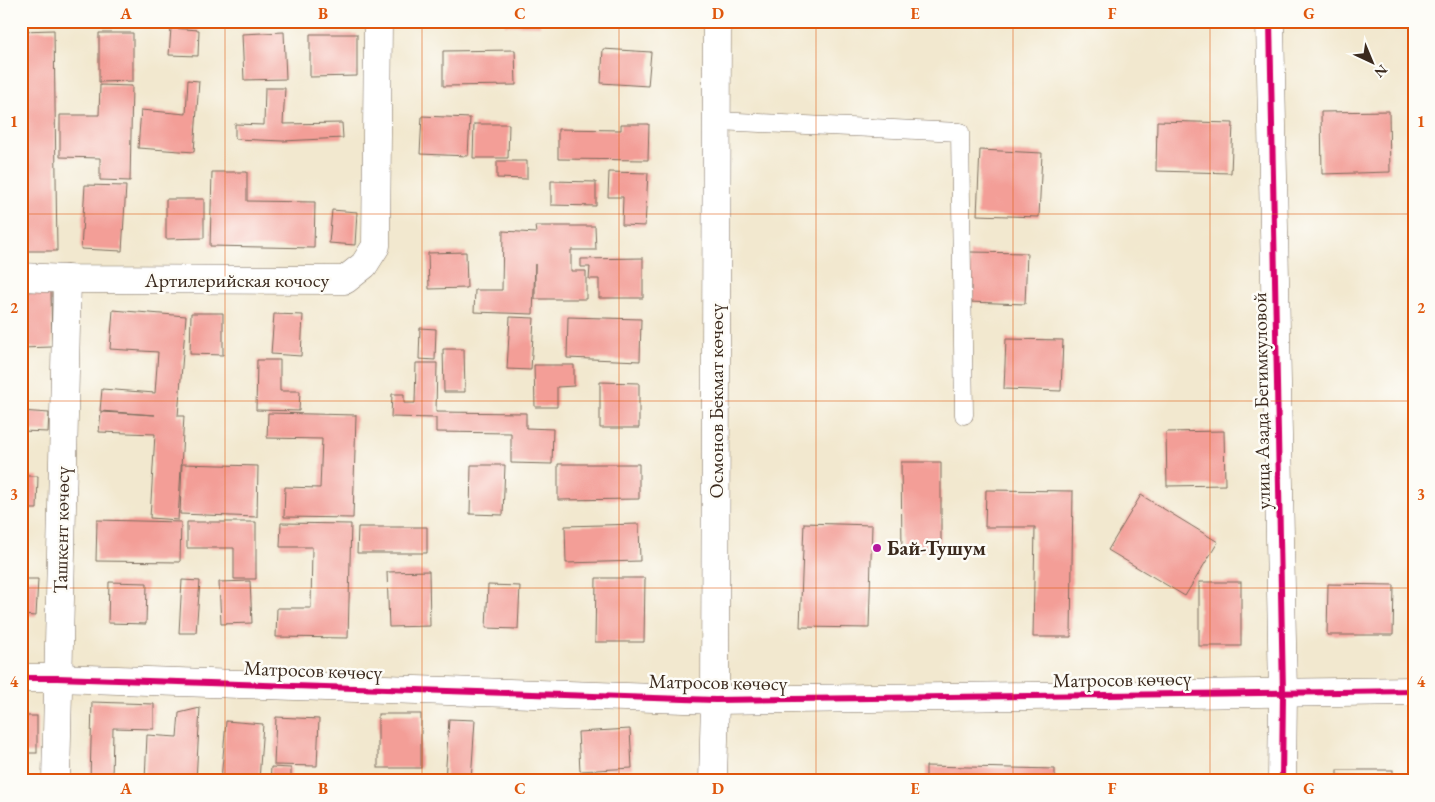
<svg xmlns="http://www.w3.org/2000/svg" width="1435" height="802" font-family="'EB Garamond',serif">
<rect width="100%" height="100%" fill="#fdfcf7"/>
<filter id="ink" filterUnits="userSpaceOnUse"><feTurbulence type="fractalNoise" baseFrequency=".02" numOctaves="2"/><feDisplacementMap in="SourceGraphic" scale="10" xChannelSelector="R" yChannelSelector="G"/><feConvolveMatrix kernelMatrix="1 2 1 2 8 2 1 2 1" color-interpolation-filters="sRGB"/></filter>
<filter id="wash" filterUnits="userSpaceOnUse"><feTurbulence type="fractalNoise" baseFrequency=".0096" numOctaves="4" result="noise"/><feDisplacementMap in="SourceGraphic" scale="20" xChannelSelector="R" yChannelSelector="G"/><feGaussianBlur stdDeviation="1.12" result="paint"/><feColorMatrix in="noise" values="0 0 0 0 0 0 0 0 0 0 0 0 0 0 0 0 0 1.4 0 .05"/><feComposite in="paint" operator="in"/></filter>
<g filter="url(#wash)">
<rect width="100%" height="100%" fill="#f2e8cf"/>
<g id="blocks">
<g fill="#f39e97">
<path d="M505,21H540V26L505,25Z"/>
<path d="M171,28L199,30L198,56L169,55Z"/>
<path d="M54,30L57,251H21V187H24V161H21V31Z"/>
<path d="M284,32L286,79L244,80L242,34Z"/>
<path d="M99,33H133V81L99,82Z"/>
<path d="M310,34H357V76L310,77Z"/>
<path d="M603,49L651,52L648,86L601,83Z"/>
<path d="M515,50L516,85L443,86V51Z"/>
<path d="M188,80L199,81L194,152L138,148L141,110L186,114Z"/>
<path d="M100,85L132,86L130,181L100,180V158L60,157V115H99Z"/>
<path d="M265,88H285L283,124L342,123L343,138L283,141L235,139V124L264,125Z"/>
<path d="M1389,111L1390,172L1322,174L1321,112Z"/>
<path d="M422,116L470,118L468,156L420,154Z"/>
<path d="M1157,121L1233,123L1231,173L1156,171Z"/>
<path d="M474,124H509L508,158H473Z"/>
<path d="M621,124H649L648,160L558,159V129L621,130Z"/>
<path d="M980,150L1042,153L1039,217L977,215Z"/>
<path d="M497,161H527V179L497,178Z"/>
<path d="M212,172H247V201L315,202L314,248L210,246Z"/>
<path d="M609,172L648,173L645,226L622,225L623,197H608Z"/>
<path d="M551,181L596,182V206L551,205Z"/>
<path d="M85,185L126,186L122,251L81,249Z"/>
<path d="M166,199H204V238L166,239Z"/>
<path d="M332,210L357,212L355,245L329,243Z"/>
<path d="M535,226H595L596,250H571V271H586V299H535V264L533,314L474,312L475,290H502L503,231L536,233Z"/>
<path d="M466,252L467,288L429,289L428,253Z"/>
<path d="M970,252L1027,253L1025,304L968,302Z"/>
<path d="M643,258V298H599V279H589L590,267H581V259Z"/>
<path d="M51,291L52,347L21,348V292Z"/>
<path d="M113,310L186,316L178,416H184L178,520L150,518L155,434L99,432L101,412L155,415L100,411L102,389L155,393L158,352L110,349Z"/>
<path d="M191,313H223V355L190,354Z"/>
<path d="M274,314L303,315L301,356L271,354Z"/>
<path d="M510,317L534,318L531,370L507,369Z"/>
<path d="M568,317L641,319L640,361L567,358Z"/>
<path d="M420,328L436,329L435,360L419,359Z"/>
<path d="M1006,339L1063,340L1061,391L1004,389Z"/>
<path d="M443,349H464L465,392H444Z"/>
<path d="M257,360H280V391H300L299,411L256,410Z"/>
<path d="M416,363H437L436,412L526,413V428L553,429L552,464L511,463V433L436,432V418L391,417L392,394H404V403H415Z"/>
<path d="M534,365H574V386L557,387V407H535Z"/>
<path d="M600,382L639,383V428H600Z"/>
<path d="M21,411L49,413L48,432L21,431Z"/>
<path d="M268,413L356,415L353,518L284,517L285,487L320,488L322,439L267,438Z"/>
<path d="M1224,431L1225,485L1167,486L1166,432Z"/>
<path d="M901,462H941V551H902Z"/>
<path d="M182,464L258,466L257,517L180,514Z"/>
<path d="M558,464H639V499L558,500Z"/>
<path d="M471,465H505L503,515L470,514Z"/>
<path d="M21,476H38L37,509H21Z"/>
<path d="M986,490L1073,491L1071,637H1033L1035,527H985Z"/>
<path d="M1141,495L1218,542L1185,596L1108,550Z"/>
<path d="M97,520L181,522L180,562L96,561Z"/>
<path d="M21,521H26L25,543H21Z"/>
<path d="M187,522H256V579H234V548H187Z"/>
<path d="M281,523L351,524L348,638L276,637L277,608H311L312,547H280Z"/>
<path d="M804,523L872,525L869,628L800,627Z"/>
<path d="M639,524L640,561L566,563L565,526Z"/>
<path d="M358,527H427V553H357Z"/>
<path d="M429,571L430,626L389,627L387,572Z"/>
<path d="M596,578H645L644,642H595Z"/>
<path d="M21,579H38L36,616L21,615Z"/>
<path d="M182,580L200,581L196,633H179Z"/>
<path d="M250,581L252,623L221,624L219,582Z"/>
<path d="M109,582L147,583L146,624L108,623Z"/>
<rect x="1199" y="582" width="42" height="64"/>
<path d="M1328,584L1394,585L1393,635H1327Z"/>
<path d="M488,585L520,586L518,629L486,628Z"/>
<path d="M92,702L154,704V729L113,728L112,781H90Z"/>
<path d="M200,708L196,781H145L147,735L177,737L179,713Z"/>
<rect x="378" y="714" width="43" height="54"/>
<rect x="21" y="716" width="16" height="37"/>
<path d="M276,717L319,719L317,766L274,765Z"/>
<path d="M449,719L475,720L471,781H445Z"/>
<path d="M226,721L263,724L259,781H221Z"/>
<path d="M630,729L632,768L580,771L578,732Z"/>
<path d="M926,766L1055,769V781H926Z"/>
<path d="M271,767L291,768V781H270Z"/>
<rect x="1337" y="770" width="56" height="11"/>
</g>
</g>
</g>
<g filter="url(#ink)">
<use href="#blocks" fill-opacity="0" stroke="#7b6c5c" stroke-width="1"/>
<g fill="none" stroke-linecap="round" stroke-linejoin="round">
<defs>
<path id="lane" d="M717,121L960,132L964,415"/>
<g id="street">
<path d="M1270,21L1283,693L1282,781"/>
<path d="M21,277L67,279L345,280L364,265L376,246L378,21"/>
<path d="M21,678H57L715,700L1414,691"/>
<path d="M56,781L67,279"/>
</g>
<path id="secondary" d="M713,781L715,700L717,21"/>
</defs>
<use href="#lane" stroke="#7b6c5c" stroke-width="19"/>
<use href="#street" stroke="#7b6c5c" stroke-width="29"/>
<use href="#secondary" stroke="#7b6c5c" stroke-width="29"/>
<use href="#lane" stroke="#fff" stroke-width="18"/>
<use href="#street" stroke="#fff" stroke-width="28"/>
<use href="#secondary" stroke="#fff" stroke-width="28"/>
<defs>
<g id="cycleway">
<path d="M1270,21L1283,693L1282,781"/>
<path d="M21,678H57L715,700L1414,691"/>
</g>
</defs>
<use href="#cycleway" stroke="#fdfcf7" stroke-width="9"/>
<use href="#cycleway" stroke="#d6006c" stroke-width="6"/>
</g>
</g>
<path fill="none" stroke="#df570d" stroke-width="1" stroke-opacity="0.55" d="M225,21V781M422,21V781M619,21V781M816,21V781M1013,21V781M1210,21V781M21,214H1414M21,401H1414M21,588H1414"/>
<circle fill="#b5179e" stroke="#fdfcf7" stroke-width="2" cx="877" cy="548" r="5"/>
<g text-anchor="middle" stroke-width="5" stroke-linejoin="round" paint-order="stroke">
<g font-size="20" fill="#3b2a1e" stroke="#fdfcf7">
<text x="237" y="287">Артилерийская кочосу</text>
<text transform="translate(716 401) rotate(-90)" y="7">Осмонов Бекмат көчөсү</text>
<text transform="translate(1261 401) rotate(-91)" y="7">улица Азада Бегимкуловой</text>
<text transform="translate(61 530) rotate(-89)" y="7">Ташкент көчөсү</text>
<text transform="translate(313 670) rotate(2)" y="7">Матросов көчөсү</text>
<text transform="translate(1122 679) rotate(-1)" y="7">Матросов көчөсү</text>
<text transform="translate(718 682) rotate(1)" y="7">Матросов көчөсү</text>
</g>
<g font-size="20" font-weight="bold" fill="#3b2a1e" stroke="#fdfcf7" text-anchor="start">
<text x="887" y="555">Бай-Тушум</text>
</g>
</g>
<rect width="1435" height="802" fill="none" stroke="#fdfcf7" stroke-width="55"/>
<g transform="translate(1372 62) rotate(136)" stroke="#fdfcf7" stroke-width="4" paint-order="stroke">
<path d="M0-4L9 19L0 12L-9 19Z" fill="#3b2a1e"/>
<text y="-8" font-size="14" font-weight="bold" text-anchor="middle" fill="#3b2a1e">N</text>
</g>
<rect x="28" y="28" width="1380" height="746" fill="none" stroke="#df570d" stroke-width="2"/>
<g font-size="16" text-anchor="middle" font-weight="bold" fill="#df570d">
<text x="126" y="19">A</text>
<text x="323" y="19">B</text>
<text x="520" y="19">C</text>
<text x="718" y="19">D</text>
<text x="915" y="19">E</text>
<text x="1112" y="19">F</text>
<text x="1309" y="19">G</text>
<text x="14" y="127">1</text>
<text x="1421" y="127">1</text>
<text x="14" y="313">2</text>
<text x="1421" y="313">2</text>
<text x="14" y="500">3</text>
<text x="1421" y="500">3</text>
<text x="14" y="687">4</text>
<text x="1421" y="687">4</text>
<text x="126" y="794">A</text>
<text x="323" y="794">B</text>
<text x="520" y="794">C</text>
<text x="718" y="794">D</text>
<text x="915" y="794">E</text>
<text x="1112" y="794">F</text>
<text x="1309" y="794">G</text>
</g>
</svg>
